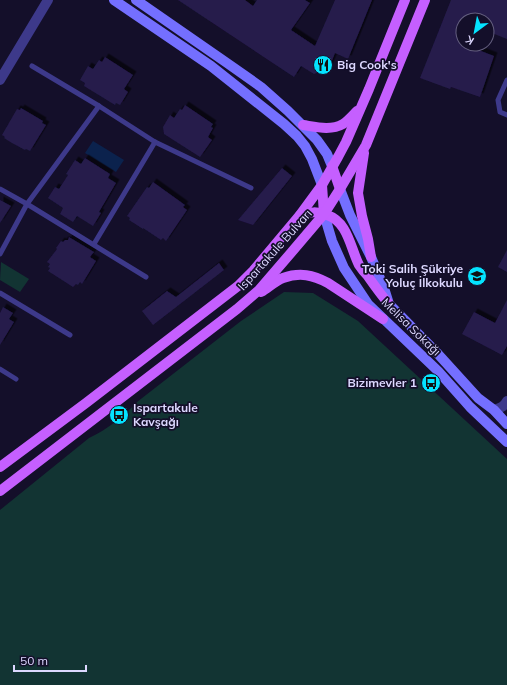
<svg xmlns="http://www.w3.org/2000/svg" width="507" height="685" font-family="Mulish,sans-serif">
<defs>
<filter id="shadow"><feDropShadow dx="3.5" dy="-3.5" stdDeviation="0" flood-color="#0009"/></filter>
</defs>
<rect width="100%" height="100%" fill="#140f2a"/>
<g fill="#123433">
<path d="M1,262L29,279L20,292L0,280Z"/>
<path d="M284,292L313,293L358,321L507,459V685H0V510L89,438C108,429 123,417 137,402L241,321Z"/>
</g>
<path fill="#0b224d" d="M93,141L124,160L116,172L85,153Z"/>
<g fill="#251b4b" filter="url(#shadow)">
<path d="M178,0H245L253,6L257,0H305L310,3L291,30L315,46L335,0H372L348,59L335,53L329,68L314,74L301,66L294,77Z"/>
<path d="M451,0H507V39L487,31V20H463V44H469L468,46L494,56L480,97L451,87L450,89L420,78Z"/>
<path d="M105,57L133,75L124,89L128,92L120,105L116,103L115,105L84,86L85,83L80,80L88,66L93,69L99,60L102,62Z"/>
<path d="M185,105L213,124L211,127L213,128L208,137L212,140L200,157L164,134L163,127L170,115L174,118L180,109L182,110Z"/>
<path d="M21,108L43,121L42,123L46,125L30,151L26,149L25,150L12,143L4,138L5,137L2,135L17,109L20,110Z"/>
<path d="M85,158L110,174L108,178L116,183L99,212L101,213L93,226L77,216L73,222L60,214L63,208L48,198L55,187L59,189L68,175L66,174L75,160L81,164Z"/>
<path d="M282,168L292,176L253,225L238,220Z"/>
<path d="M153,182L185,205L183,207L187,210L166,241L163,238L161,240L143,228V229L129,220L130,218L127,216L147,187L149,188Z"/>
<path d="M0,200L11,206L0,223Z"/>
<path d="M69,237L94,252L90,257L96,261L82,284L80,282L78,285L76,284L73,287L48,271L50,268L48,267L50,264L47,262L57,249L56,248L61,241L63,242L65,240H68Z"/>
<path d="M507,250V272L498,267Z"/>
<path d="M219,263L224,270L153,325L142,311L167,291L176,297Z"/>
<path d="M507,300V346L502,355L462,334L474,312L495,323Z"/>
<path d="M3,307L13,313L9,319L14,322L0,345V313Z"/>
</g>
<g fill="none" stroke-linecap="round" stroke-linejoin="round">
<g stroke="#3d398a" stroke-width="5">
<path d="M32,66L99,106L155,142L251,188"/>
<path d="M507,80L498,100L500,112L507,115"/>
<path d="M0,189L27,204L146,277"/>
<path d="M94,244L155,142"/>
<path d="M0,254L27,204L99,106"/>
<path d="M0,293L70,335"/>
<path d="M0,369L16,379"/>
</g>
<g stroke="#3d398a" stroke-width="10">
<path d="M0,80L48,0"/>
<path d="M494,410C500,408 504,407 507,401"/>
</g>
<g stroke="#746fff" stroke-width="10">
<path d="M114,0L211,66L284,124L297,136L305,146L312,159L322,185"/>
<path d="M136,0L227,63L261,87L288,111L317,140L327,154L332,166"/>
<path d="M340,189L350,215L371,257L384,288L389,304L438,354L478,398L494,410L507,424"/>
<path d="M324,214L332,241L344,268L368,304L438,371L470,407L507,442"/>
</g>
<g stroke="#c55fff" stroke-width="10">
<path d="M303,125C316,127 331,131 343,124C348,121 353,115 357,111"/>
<path d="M364,153L358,193L362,216L368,239L371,257"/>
<path d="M332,166L340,189"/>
<path d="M322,185L324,214"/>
<path d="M300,215C310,212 317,211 327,215C348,222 350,247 359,265C361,268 364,272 367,275C374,285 381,295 389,304"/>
<path d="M261,292C268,288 275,281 283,278C300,272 313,275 328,283L383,319"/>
<path d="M0,467L86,403L238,286L253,271L300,215L322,185L338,157L346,142L369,89L405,0"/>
<path d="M0,491L237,309L259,290L290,254L324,214L340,189L366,145L425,0"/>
</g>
</g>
<defs>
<symbol id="restaurant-disc" viewBox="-11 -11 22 22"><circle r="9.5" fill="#04e3ff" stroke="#140f2a"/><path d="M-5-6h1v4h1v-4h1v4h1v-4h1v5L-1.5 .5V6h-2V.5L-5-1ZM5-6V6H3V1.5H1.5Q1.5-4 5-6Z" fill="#111"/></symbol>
<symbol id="school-disc" viewBox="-11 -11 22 22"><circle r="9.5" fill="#04e3ff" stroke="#140f2a"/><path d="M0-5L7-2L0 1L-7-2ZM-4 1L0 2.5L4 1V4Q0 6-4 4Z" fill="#111"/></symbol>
<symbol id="bus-disc" viewBox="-11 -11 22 22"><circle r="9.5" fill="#04e3ff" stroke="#140f2a"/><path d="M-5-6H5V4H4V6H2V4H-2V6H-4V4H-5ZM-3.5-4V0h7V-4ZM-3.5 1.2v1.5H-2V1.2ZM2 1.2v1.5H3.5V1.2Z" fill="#111"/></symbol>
</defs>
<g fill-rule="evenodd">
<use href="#restaurant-disc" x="312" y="54" width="22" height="22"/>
<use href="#school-disc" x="466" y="265" width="22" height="22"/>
<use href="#bus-disc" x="420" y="372" width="22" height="22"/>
<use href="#bus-disc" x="108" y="404" width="22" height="22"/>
</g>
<g text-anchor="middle" stroke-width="3.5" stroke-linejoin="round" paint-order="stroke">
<g font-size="12" font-weight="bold" fill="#ddd8ff" stroke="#140f2a" text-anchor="start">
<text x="337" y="69">Big Cook's</text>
<text x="463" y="273" text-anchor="end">Toki Salih Şükriye<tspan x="463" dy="14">Yoluç İlkokulu</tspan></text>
<text x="417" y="387" text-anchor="end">Bizimevler 1</text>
<text x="133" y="412">Ispartakule<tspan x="133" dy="14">Kavşağı</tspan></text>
</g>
<g font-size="12" fill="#ddd8ff" stroke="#140f2a">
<text transform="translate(275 250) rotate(-48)" y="4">Ispartakule Bulvarı</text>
<text transform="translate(411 327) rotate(44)" y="4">Melisa Sokağı</text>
</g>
</g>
<g transform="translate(475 32) rotate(212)"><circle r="19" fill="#140f2a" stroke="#645f7f"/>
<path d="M0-3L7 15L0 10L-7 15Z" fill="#04e3ff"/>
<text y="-6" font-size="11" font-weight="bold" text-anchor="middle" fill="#ddd8ff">K</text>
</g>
<path d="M14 665v6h72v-6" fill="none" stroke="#ddd8ff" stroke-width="2"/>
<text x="20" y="665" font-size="12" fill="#ddd8ff" stroke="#140f2a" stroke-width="3" paint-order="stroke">50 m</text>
</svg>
